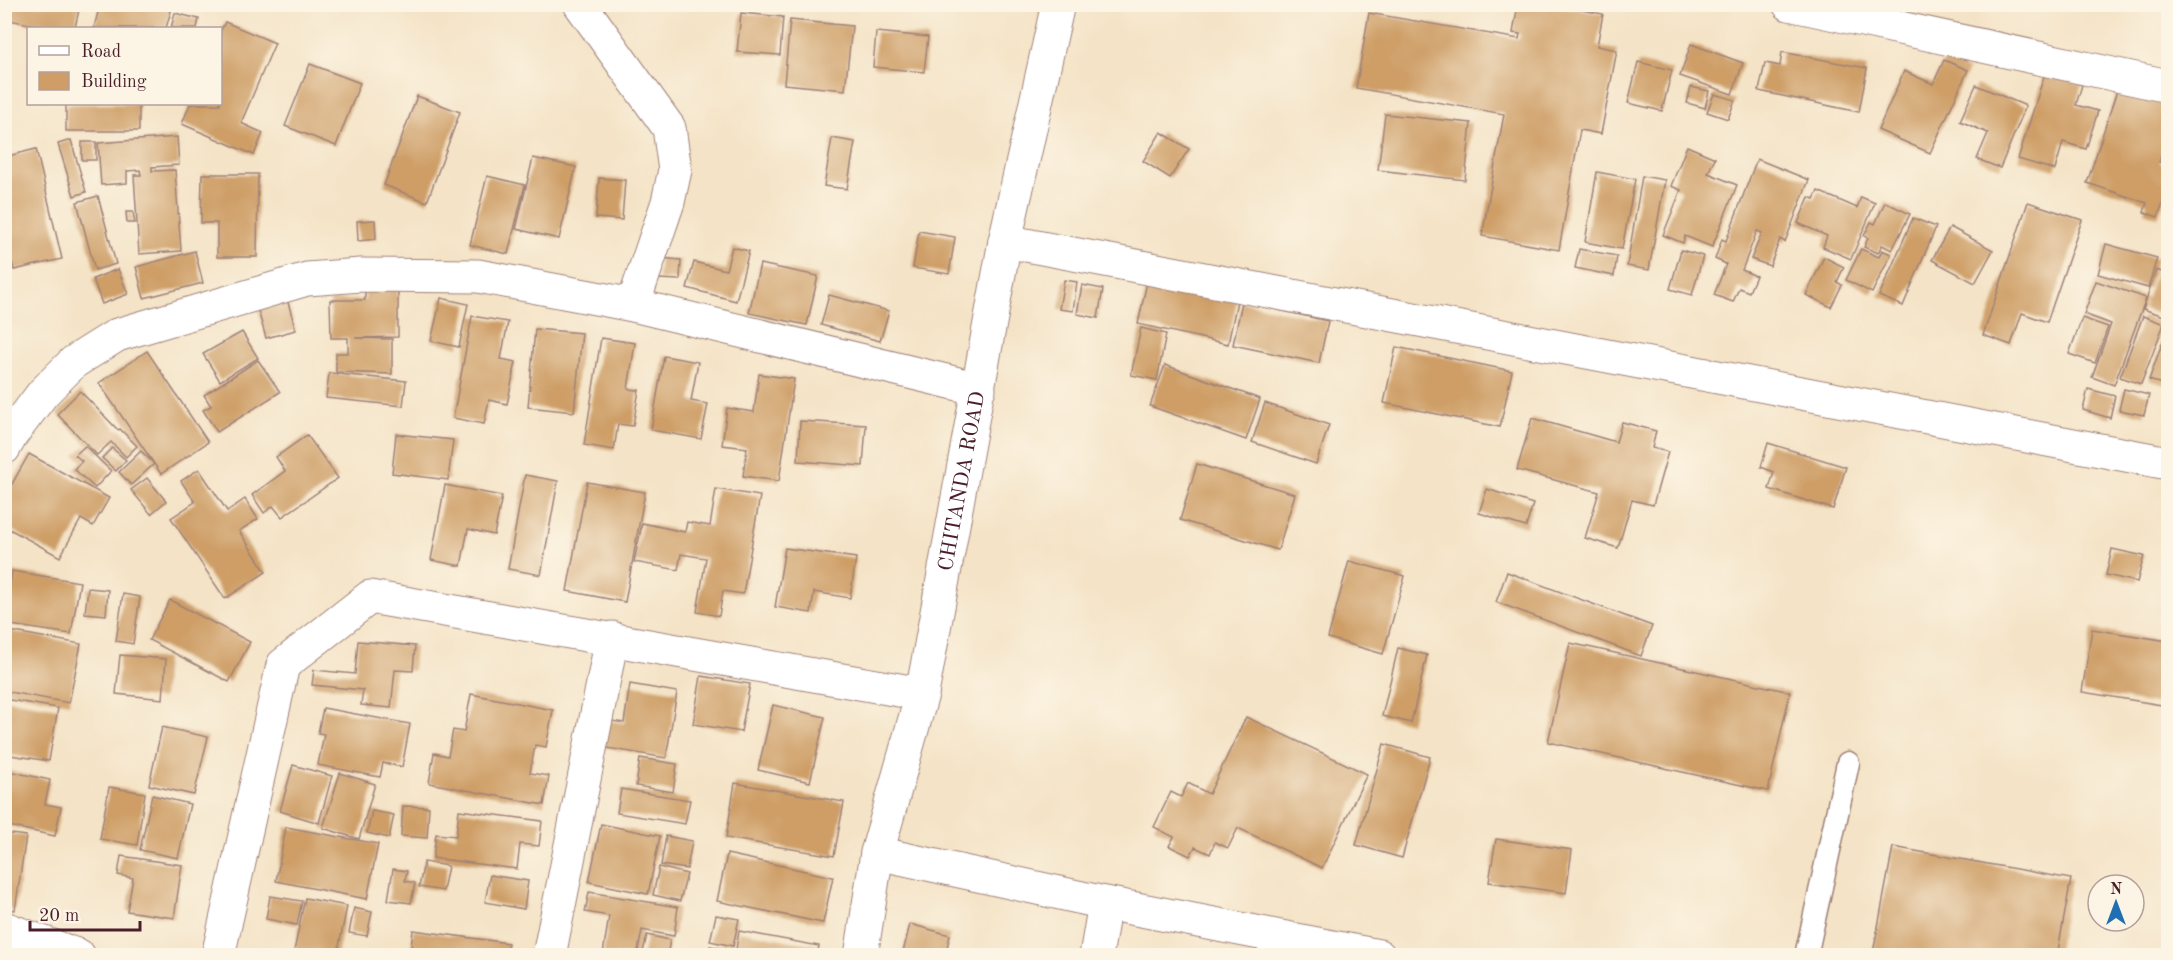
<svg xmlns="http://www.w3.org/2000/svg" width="2173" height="960" font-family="'Old Standard TT',serif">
<rect width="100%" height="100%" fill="#fcf5e5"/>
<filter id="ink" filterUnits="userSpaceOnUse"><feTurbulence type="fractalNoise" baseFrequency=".0167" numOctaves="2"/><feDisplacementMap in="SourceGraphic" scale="12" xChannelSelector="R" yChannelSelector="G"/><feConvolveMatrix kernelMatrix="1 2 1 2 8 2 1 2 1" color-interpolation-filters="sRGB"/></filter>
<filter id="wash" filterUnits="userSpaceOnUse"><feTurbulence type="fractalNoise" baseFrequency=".008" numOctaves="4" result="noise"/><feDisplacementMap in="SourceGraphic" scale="24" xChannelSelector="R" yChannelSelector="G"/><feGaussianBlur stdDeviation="1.35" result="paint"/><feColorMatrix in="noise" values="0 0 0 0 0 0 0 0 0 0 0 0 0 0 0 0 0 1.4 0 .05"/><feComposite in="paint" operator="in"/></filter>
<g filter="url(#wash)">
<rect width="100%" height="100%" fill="#f4e3c6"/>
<g id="blocks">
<g fill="#ce9e66">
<path d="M100,4H146L171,11L166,28H94Z"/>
<path d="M1518,4H1549L1603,14L1597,46L1617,50L1601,134L1580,130L1559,250L1482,236L1504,114L1356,88L1369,13L1519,39L1520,34L1513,33Z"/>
<path d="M4,5H80L75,28H49L4,19Z"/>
<path d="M175,13L199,19L197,28H171Z"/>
<path d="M741,13L783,17L780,55L737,52Z"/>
<path d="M790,20L852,26L845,90L784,84Z"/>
<path d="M225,22L275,43L241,123L263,133L254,155L182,124L190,104H220V32Z"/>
<path d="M876,32L928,37L924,72L873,67Z"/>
<path d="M1691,44L1743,63L1732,94L1680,76Z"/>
<path d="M1782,52L1867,68L1859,112L1759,91L1765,63L1780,66Z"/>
<path d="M1944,60L1968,70L1930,153L1878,130L1904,71L1933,84Z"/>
<path d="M1638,62L1672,70L1662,111L1628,103Z"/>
<path d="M310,64L360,83L336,146L285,126Z"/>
<path d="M2045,73L2082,85L2076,105L2098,111L2086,149L2063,142L2055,170L2018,159Z"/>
<path d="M2119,84L2168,93L2162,114L2168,116V132L2159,162L2168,166V201L2164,200L2158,217L2144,212L2147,203L2087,183Z"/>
<path d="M1976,85L2026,106L2000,168L1977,159L1988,133L1960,121Z"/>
<path d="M1691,87L1709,91L1705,108L1687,103Z"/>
<path d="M1714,94L1735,100L1728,119L1707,112Z"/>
<path d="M417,96L460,112L427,202L384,185Z"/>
<rect x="66" y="104" width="73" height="27"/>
<path d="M1385,114L1471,123L1465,180L1378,170Z"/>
<path d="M1161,132L1189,149L1170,178L1143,161Z"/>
<path d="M177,137L179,165L152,167V171L175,170L181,251L139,254L134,175H141L140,170L127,171V183L101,185L98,143Z"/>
<path d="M832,138L855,142L847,189L824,186Z"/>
<path d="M71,140L86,192L74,196L58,144Z"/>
<rect x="82" y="142" width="14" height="18"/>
<path d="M1687,146L1715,158L1708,173L1737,185L1712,247L1685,236L1683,243L1663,235L1681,190L1671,186Z"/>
<path d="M36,149L62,259L14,270L12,263L4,265V230L7,229L4,220V157Z"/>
<path d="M533,158L576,167L559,239L516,229Z"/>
<path d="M1757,159L1809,180L1785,242L1780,239L1770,266L1751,259L1762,233L1757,231L1742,270L1756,276L1749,292L1739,288L1733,302L1714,295L1726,264L1715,259L1722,239L1726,241Z"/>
<path d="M1597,172L1635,179L1622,249L1585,242Z"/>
<path d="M202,174H258L257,257H217V223H201Z"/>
<path d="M487,176L525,185L508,254L470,245Z"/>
<path d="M1642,176L1665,180L1649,270L1627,266Z"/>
<path d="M599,178L625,180L622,220L596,218Z"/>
<path d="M1818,191L1857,208L1861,197L1875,203L1851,259L1823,247L1827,236L1798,223L1809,197L1814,199Z"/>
<path d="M98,196L116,264L95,270L77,202Z"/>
<path d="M1885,202L1910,214L1892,250L1882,245L1878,253L1864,247L1868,238L1864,236L1871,222L1875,224Z"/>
<path d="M2028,202L2082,220L2047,322L2022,313L2011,345L1983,335Z"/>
<path d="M126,212H133L135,223H127Z"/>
<path d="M1913,218L1936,227L1903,306L1879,296Z"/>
<path d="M375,220L376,239L358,241L357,221Z"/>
<path d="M1950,227L1993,250L1975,283L1932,260Z"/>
<path d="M919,231L955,237L949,274L913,268Z"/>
<path d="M2106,244L2157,258L2148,288L2098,274Z"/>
<path d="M732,247L749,251L736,301L687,288L694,262L726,270Z"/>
<path d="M1579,249L1617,256L1614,276L1575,268Z"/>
<path d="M1861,249L1879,257L1882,250L1891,254L1872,293L1846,280Z"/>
<path d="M1681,250L1703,256L1692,295L1670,289Z"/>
<path d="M195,251L203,283L144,298L136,267Z"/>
<path d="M1824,257L1844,267L1837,282L1842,285L1831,307L1806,295Z"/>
<path d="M660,258L681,260L680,280L658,279Z"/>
<path d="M760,264L818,276L807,325L749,313Z"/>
<path d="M118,269L128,294L102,304L93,279Z"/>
<path d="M2156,270L2168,274L2167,317L2143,309Z"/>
<path d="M1064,280L1077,282L1073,311L1059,309Z"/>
<path d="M2096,281L2146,298L2114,385L2092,377L2111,324L2084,314Z"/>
<path d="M1147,282L1237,301L1228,344L1138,324Z"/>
<path d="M1082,285L1103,289L1098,318L1077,314Z"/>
<path d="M365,286H398V337L355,338L392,339V374L336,372V353H348V338H331L330,300H365Z"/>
<path d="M829,295L889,311L880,341L821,325Z"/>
<path d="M441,298L468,304L459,347L431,341Z"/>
<path d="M287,299L296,330L266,338L257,307Z"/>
<path d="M1242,302L1328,321L1319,363L1233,345Z"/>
<path d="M472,316L508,322L501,359L516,362L507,404L489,400L484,424L453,418Z"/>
<path d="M2143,316L2164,324L2141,384L2120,377Z"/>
<path d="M2082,318L2108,327L2095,363L2069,354Z"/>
<path d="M1141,328L1166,334L1157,380L1131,375Z"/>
<path d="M535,329L582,333L574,412L528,407Z"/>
<path d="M242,332L258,358L220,381L203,354Z"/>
<path d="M2166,332H2168V386L2149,380Z"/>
<path d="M601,338L635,343L628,389L639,390L633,426L618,424L614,450L584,445Z"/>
<path d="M1396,347L1512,371L1500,427L1384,403Z"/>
<path d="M147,351L208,442L161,474L99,383Z"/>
<path d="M664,356L698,362L691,401L708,404L701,439L651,430Z"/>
<path d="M258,360L280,392L217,432L203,410L211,406L204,395Z"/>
<path d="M1165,365L1260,399L1246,440L1150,406Z"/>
<path d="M329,373L406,381L403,406L326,398Z"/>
<path d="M759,374L794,379L779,481L743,476L747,448L722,445L727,408L754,412Z"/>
<path d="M2088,389L2115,396L2110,418L2083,410Z"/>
<path d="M2124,389L2149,395L2144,415L2119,410Z"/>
<path d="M80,391L118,430L120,429L137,446L126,457L111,442L97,455L57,414Z"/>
<path d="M1265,403L1329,425L1316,464L1252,442Z"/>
<path d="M1532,418L1616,442L1622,422L1656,431L1652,448L1668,452L1653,505L1632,500L1618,548L1585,538L1599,492L1517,470Z"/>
<path d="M800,421L866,425L863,466L798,461Z"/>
<path d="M396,434L453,440L448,480L392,473Z"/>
<path d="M307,435L338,478L282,517L273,506L264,513L252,495L285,471L276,457Z"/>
<path d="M1768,443L1846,467L1833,509L1769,489L1774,472L1761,467Z"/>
<path d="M85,446L111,471L95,488L74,469L82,461L75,455Z"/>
<path d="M112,448L126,460L116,471L102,458Z"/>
<path d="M141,451L154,464L131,485L119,472Z"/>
<path d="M29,454L109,498L93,526L81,519L60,557L4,526V498Z"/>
<path d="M1197,464L1295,494L1278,550L1180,520Z"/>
<path d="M199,469L227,511L245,499L258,519L239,531L266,572L225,599L171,518L195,502L181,481Z"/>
<path d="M525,475L558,481L541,575L508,569Z"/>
<path d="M147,478L166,501L151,514L131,490Z"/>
<path d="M587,482L645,492L625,602L567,591Z"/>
<path d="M445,485L502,496L494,535L468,529L461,566L431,560Z"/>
<path d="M716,489L760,496L743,594L723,591L719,616L697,612L706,558L681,554L678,570L634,562L642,523L685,532L687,522L710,526Z"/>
<path d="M1487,489L1533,504L1526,527L1479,513Z"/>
<path d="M785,548L856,558L850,598L814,592L811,613L775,607Z"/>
<path d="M2112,549L2144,556L2137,582L2106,575Z"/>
<path d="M1349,561L1405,576L1383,654L1328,638Z"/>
<path d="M12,571L80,582L71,634L4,624Z"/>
<path d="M1507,572L1652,626L1641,656L1496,602Z"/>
<path d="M88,588L108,590L106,615L85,613Z"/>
<path d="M123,594L140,597L133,644L116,641Z"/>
<path d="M170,600L250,642L229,682L149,640Z"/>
<path d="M2092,629L2168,641V706L2082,692Z"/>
<path d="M4,630L81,644L69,703L4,691Z"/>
<path d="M358,641L415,646L413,671L395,670L391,708L361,705L363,690L312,685L314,670L355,674Z"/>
<path d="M1570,643L1790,692L1768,791L1548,742Z"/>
<path d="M1398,648L1427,655L1411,723L1382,716Z"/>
<path d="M120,655L166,659L163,699L116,694Z"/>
<path d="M701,676L750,684L741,732L693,724Z"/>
<path d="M630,684L677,692L666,758L601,747L606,720L624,723Z"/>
<path d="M471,694L553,710L546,747L535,745L530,773L549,776L544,805L429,783L434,753L448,756L453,730L464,732Z"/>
<path d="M4,699L58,708L49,761L4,754Z"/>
<path d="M773,705L825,717L810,782L758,770Z"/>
<path d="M323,708L410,724L402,767L383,763L380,777L318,765L324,734L318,733Z"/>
<path d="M1246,717L1367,774L1322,868L1238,828L1228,848L1215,842L1210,854L1195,847L1190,856L1169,846L1174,837L1154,827L1171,792L1181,797L1188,783L1209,794Z"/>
<path d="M162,727L208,737L194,795L149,785Z"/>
<path d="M1384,744L1430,757L1402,858L1356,845Z"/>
<path d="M640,758L677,764L673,792L636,786Z"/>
<path d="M293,765L332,776L319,823L280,811Z"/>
<path d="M4,770L50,780L45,804L61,807L55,836L4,825Z"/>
<path d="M340,773L375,784L359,839L323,828Z"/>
<path d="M735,783L844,802L834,856L726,838Z"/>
<path d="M109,787L145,793L137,845L100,839Z"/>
<path d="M621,789L690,800L685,824L617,813Z"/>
<path d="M152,795L190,804L178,858L140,850Z"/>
<path d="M403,806L429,807L427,838L401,836Z"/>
<path d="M459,810L542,821L539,846L520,844L517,869L433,858L436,834L456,836Z"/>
<path d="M372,811L394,815L389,838L367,833Z"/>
<path d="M601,824L660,836L648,894L589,882Z"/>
<path d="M286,827L378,844L367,899L276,881Z"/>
<path d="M4,833L26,836L15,910L4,909Z"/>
<path d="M666,836L692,841L687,869L661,865Z"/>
<path d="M1496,839L1572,850L1566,893L1489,882Z"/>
<path d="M1893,847L2071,879L2057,956H1886L1873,953Z"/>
<path d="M727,854L833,877L823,923L717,901Z"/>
<path d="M121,856L182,865L174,918L127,911L133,878L118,875Z"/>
<path d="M424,862L448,866L443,891L419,887Z"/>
<path d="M659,867L687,874L680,901L653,895Z"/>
<path d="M393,869L407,871L405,881L415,883L411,903L388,900Z"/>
<path d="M490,875L528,881L524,909L485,902Z"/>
<path d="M589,892L678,907L674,936L642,930L637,956L603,954L609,916L585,912Z"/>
<path d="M270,896L302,901L297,925L266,919Z"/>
<path d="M305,898L347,906L337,956H293Z"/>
<path d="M354,908L372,912L367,936L349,933Z"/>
<path d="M716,915L739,919L733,946L710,941Z"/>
<path d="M910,924L950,935L945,956H914L903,952Z"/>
<path d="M413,930L508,943L506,956H410Z"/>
<path d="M739,931L819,946L817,956H735Z"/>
<path d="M647,935L670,940L667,956H642Z"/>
<path d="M710,946L733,951L732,956H708Z"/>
</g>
</g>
</g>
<g filter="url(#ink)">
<use href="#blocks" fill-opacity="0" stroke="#9f8178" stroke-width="1.5"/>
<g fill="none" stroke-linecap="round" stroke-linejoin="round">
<defs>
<path id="service" d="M1806,956L1848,763"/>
<g id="minor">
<path d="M580,4L669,128L675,170L668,202L633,305"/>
<path d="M1789,4L2168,86"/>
<path d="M1005,241L2168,463"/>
<path d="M4,448L12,434L43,393L74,362L117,335L307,279L361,275L478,276L633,305L979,389"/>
<path d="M877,853L1105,903L1379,956"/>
<path d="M4,928L79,956"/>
<path d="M218,956L283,665L370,597L922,694"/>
<path d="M549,956L612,638"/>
<path d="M1096,956L1105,903"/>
</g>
<g id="tertiary">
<path id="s1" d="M861,956L877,853L922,694L1005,241L1058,4"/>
</g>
</defs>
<use href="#service" stroke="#9f8178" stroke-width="25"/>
<use href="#minor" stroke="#9f8178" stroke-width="35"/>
<use href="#tertiary" stroke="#9f8178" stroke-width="35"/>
<use href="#service" stroke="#fff" stroke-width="22"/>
<use href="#minor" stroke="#fff" stroke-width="33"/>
<use href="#tertiary" stroke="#fff" stroke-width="33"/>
</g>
</g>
<g text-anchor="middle" stroke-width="4.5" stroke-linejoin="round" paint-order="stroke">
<g font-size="21" fill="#4a1f2b" stroke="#fcf5e5">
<text dy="7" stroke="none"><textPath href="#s1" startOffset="486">CHITANDA ROAD</textPath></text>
</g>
</g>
<rect width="2173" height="960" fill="none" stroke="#fcf5e5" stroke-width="24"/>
<rect x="27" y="27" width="195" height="78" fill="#fcf5e5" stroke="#b59f9b" stroke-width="1.5"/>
<rect x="39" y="46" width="30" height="9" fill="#ffffff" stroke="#b59f9b" stroke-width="1.5"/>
<text x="81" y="57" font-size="18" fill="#4a1f2b">Road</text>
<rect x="39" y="72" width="30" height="18" fill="#ce9e66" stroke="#b59f9b" stroke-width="1.5"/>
<text x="81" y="87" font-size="18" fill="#4a1f2b">Building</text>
<g transform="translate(2116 903)"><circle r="28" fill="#fcf5e5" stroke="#b59f9b" stroke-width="1.5"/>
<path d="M0-4.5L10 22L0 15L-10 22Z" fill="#1f6fb2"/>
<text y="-9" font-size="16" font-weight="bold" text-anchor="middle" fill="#4a1f2b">N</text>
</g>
<path d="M30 921v9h110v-9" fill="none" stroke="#4a1f2b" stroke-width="3"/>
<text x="39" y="921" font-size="18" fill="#4a1f2b" stroke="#fcf5e5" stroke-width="4.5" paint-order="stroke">20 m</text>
</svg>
